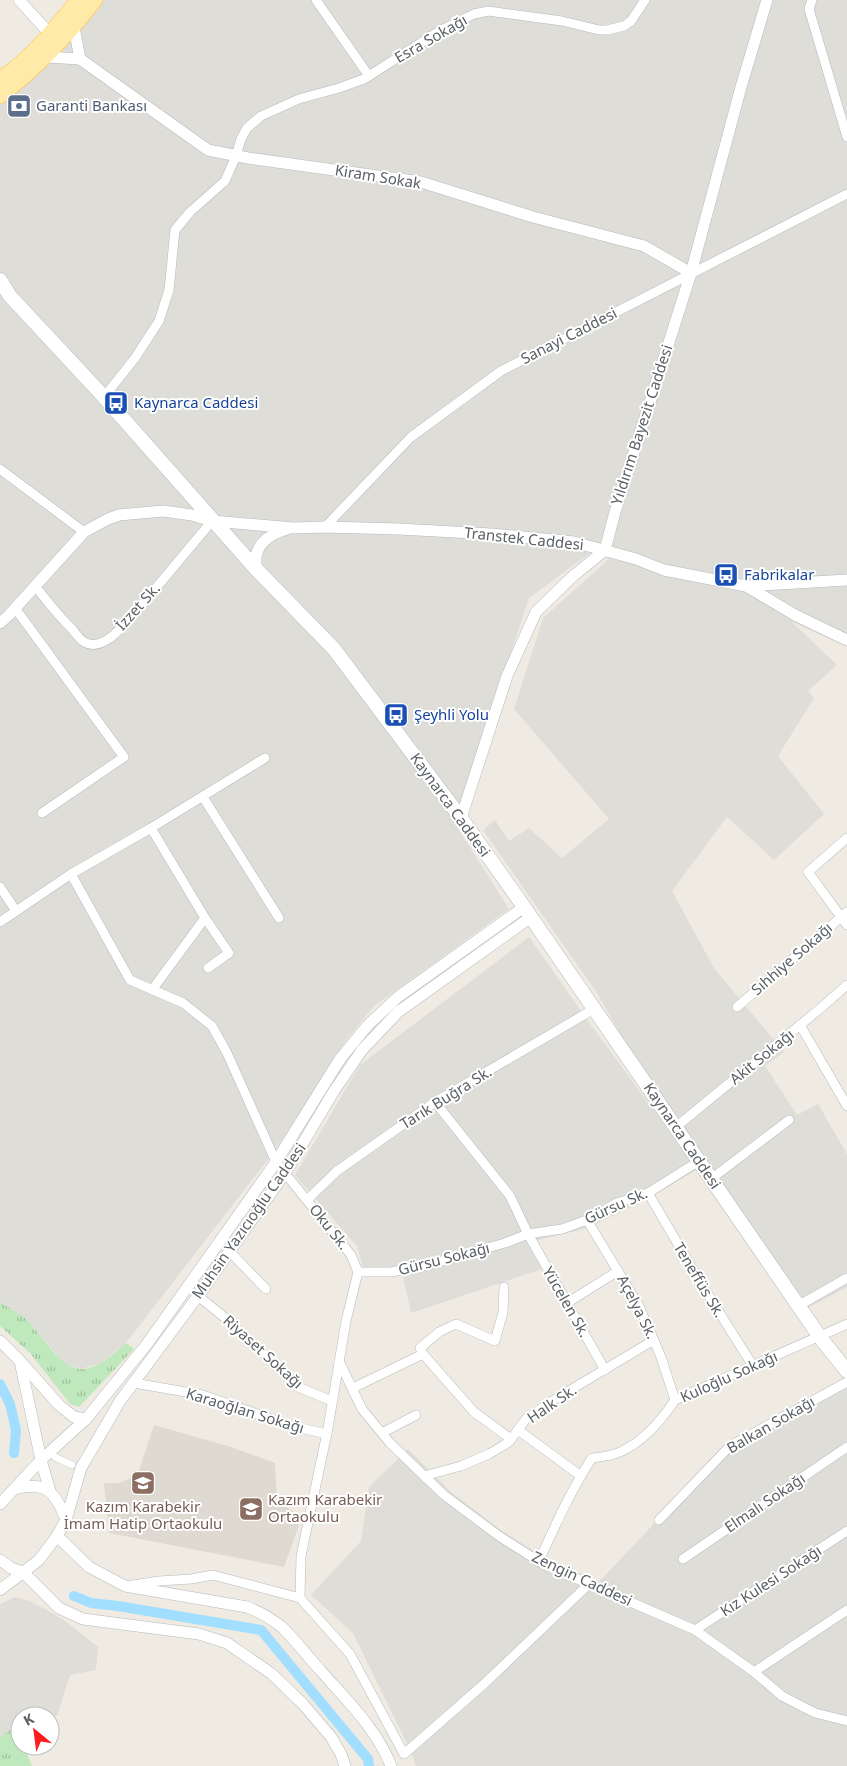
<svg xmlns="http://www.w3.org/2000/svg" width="847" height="1766" font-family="'Noto Sans',sans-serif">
<defs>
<pattern id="grass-tufts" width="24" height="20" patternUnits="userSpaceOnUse" patternTransform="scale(1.25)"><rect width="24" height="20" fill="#bfe9bc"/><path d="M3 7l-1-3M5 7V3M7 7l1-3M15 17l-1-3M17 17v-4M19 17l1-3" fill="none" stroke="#9ec09c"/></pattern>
</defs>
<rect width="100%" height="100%" fill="#efebe2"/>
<g fill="#dfddd7">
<path d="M102,0H847V647L791,621L837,665L808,691L814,698L778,756L824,814L774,860L727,817L672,891L714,968L784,1052L765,1066L797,1115L818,1104L847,1154V1287L797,1314L696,1170L648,1199L588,1228L527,1243L542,1269L411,1313L403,1276L366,1277L357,1246L295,1175L360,1065L529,937L588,1021L694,1165L599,996L483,830L495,820L509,841L529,828L562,858L609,819L514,709L543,618L609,559L590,553L529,598L454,822L509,909L374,1006L345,1042L279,1145L126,1343L101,1363L81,1369L64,1363L27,1321L0,1302V103Z"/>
<path d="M847,1379V1766H416L412,1754L353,1633L311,1595L361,1541L369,1487L408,1449L451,1492L502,1531L535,1552L599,1582L727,1446Z"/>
<path d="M15,1597L27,1600L45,1609L65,1621L98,1647L96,1670L70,1675L57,1716L50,1717V1716H20V1724L0,1737V1604Z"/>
</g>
<path fill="#dedad1" d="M154,1425L231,1447L275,1463L277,1501L302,1517L284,1567L109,1533L104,1483H118L137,1476Z"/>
<g fill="url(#grass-tufts)">
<path d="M0,1302C9,1308 21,1314 29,1322C42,1336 62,1371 84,1369C101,1367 114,1353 126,1343L134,1349L79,1407L70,1404L30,1353L0,1326Z"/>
<path d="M16,1726L20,1736V1746H24L32,1766H0V1737Z"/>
</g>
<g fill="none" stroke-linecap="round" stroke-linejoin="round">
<g stroke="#a2deff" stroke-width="10">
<path d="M0,1384L10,1404L16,1430L14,1453"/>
<path d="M74,1596L91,1603L118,1606L261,1630L368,1759L369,1766"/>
</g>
<defs>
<path id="pedestrian" d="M55,1457L72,1465"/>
<g id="minor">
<path d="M316,0L369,76"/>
<path d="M812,0L809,9L847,137"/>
<path d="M104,397L135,358L159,321L169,290L175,230L190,212L225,181L236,156L241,139L247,128L261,116L299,99L339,88L364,79L441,30L474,14L488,11L562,21L599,30H607L624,26L631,21L645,0"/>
<path d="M0,469L84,532"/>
<path d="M325,527L411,437L501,371L847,194"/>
<path d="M35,586C46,600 58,615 71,628C75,632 79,639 84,642C101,652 120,629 130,619L212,521"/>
<path d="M15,608L124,757L42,813"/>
<path d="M203,797L279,918"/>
<path d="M151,828L265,758"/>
<path d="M847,838L808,872L847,925"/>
<path d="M71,874L151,828L205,918L152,990"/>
<path d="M0,887L16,911"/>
<path d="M205,918L229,953L208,968"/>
<path d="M0,922L71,874L130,980L183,1003L212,1026L227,1053L276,1162L351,1255L358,1272L346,1321L328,1428L301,1556L300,1598L213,1575L191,1579L159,1581L133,1585"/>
<path d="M737,1007L847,912"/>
<path d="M800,1025L847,1106"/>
<path d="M435,1102L510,1196L528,1234L605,1370"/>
<path d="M676,1127L822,1007L847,985"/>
<path d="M711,1179L789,1120"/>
<path d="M648,1193L702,1285L753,1366"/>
<path d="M307,1200L337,1171L435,1102L594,1009"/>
<path d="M587,1220L639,1306L661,1357L675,1400"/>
<path d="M229,1251L266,1289"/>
<path d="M358,1272H391L427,1265L505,1243L528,1234L562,1229L587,1220L617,1203L648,1193L699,1161"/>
<path d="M198,1296L229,1321L298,1387L332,1401"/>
<path d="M567,1303L618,1271"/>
<path d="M798,1306L847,1278"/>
<path d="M423,1354L420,1348L439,1332L456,1324L495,1341L503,1312L504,1287"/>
<path d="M339,1361L362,1409L390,1443L444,1495L499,1536L543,1564L695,1630L754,1672L782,1696L815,1713L847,1721"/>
<path d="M134,1383L203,1395L292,1426L327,1434"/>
<path d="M353,1388L423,1354L474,1412L511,1439"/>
<path d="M518,1430L581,1476"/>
<path d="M382,1433L416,1415"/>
<path d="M424,1476L461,1466L489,1454L509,1442L526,1419L552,1401L654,1340"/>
<path d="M659,1520L730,1446L847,1382"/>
<path d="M683,1559L847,1447"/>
<path d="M539,1561C555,1526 571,1490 592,1458C601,1457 611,1456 620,1452C643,1442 661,1421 675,1400L847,1324"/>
<path d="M300,1598L350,1654L404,1754L484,1684L589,1584"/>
<path d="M695,1630L847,1531"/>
<path d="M754,1672L847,1610"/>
</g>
<g id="tertiary">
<path d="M19,0L50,34"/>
<path d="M74,27L80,59"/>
<path d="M46,57L80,59"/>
<path d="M80,59L208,150L248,158L421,182L533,217L644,246L691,273"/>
<path d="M257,570C251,547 267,535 287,529"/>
<path d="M746,586L847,580"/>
<path d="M0,623L9,615L84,532L108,519L119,515L163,511L192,515L212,521L293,528L325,527L399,529L491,534L574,542L636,559L664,570L746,586L795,615L847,640"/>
<path d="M461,818L507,676L536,612L572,577L605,550L615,512L691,273L741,87L767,0"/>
<path d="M0,1341L20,1361L59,1405L74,1417L86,1419"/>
<path d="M20,1361L41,1460L50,1491"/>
<path d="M14,1489C45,1480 56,1492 66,1520"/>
<path d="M0,1504L41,1460L86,1419L147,1344L276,1162L340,1059L368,1025L398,997L524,907"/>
<path d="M57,1536L89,1567L125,1586L247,1607C260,1612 272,1619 283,1628C296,1641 308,1657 321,1671C347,1701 377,1729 391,1766"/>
<path d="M0,1560L11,1568L23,1572L59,1608L83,1619L199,1634L227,1643L272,1674L303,1704L331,1737L341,1754L345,1766"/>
<path d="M0,1590L39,1560L57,1536L66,1520L81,1468L120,1401L198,1296L285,1173L334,1091L362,1050L398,1012L531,917"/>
</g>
<path id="secondary" d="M0,280L10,296L104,397L257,570L334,649L461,818L524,907L822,1340L847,1371"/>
<g id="primary">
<path d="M0,79C31,59 55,28 78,0"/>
<path d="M0,96C37,68 67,36 95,0"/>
</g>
</defs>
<use href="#pedestrian" stroke="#b5b9be" stroke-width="8"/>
<use href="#minor" stroke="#b5b9be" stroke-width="10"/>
<use href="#tertiary" stroke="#b5b9be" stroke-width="12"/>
<use href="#secondary" stroke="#b4b9be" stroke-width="15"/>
<use href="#primary" stroke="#ffbe4b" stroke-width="16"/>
<use href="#pedestrian" stroke="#fff" stroke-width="7"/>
<use href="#minor" stroke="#fff" stroke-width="9"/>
<use href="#tertiary" stroke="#fff" stroke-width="11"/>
<use href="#secondary" stroke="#fff" stroke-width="14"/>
<use href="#primary" stroke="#ffeaa7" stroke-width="15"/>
</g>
<defs>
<symbol id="bank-square" viewBox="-11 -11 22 22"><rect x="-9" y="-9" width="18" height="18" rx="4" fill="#5c6f8a" stroke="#fff"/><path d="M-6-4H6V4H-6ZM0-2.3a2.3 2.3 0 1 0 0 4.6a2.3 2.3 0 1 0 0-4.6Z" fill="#fff"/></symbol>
<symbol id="bus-square" viewBox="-11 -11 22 22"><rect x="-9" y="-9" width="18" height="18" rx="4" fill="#1a4fb4" stroke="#fff"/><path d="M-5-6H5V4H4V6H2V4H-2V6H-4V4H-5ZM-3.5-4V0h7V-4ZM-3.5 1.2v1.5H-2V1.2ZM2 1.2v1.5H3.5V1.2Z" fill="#fff"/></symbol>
<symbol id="school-square" viewBox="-11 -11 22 22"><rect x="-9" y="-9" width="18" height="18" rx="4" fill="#8d6e63" stroke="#fff"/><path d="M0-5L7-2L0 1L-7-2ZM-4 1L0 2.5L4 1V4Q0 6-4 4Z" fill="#fff"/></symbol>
</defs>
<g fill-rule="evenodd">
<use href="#bank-square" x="5" y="92" width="28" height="28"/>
<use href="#bus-square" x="102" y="389" width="28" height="28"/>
<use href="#bus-square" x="712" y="561" width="28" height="28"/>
<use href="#bus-square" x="382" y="701" width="28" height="28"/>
<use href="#school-square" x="129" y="1469" width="28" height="28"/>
<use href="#school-square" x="237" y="1495" width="28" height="28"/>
</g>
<g text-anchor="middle" stroke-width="4" stroke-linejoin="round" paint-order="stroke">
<g font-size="15" fill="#5a6065" stroke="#fff">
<text transform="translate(431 39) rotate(-30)" y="5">Esra Sokağı</text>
<text transform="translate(378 177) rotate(9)" y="5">Kiram Sokak</text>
<text transform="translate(569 336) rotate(-27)" y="5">Sanayi Caddesi</text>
<text transform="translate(642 425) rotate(-72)" y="5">Yıldırım Bayezit Caddesi</text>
<text transform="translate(524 539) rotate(6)" y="5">Transtek Caddesi</text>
<text transform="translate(138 607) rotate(-48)" y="5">İzzet Sk.</text>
<text transform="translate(450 805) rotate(54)" y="5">Kaynarca Caddesi</text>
<text transform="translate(792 959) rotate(-41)" y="5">Sıhhiye Sokağı</text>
<text transform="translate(762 1057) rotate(-39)" y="5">Akit Sokağı</text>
<text transform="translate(446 1098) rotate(-32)" y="5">Tarık Buğra Sk.</text>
<text transform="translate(682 1136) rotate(56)" y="5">Kaynarca Caddesi</text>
<text transform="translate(616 1206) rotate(-24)" y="5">Gürsu Sk.</text>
<text transform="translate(249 1221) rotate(-55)" y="5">Muhsin Yazıcıoğlu Caddesi</text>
<text transform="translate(329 1227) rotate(51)" y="5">Oku Sk.</text>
<text transform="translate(444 1259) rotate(-14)" y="5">Gürsu Sokağı</text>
<text transform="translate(699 1280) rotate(59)" y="5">Teneffüs Sk.</text>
<text transform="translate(566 1302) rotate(60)" y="5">Yücelen Sk.</text>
<text transform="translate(637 1307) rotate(63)" y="5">Açelya Sk.</text>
<text transform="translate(263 1352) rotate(42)" y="5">Riyaset Sokağı</text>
<text transform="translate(729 1377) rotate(-24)" y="5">Kuloğlu Sokağı</text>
<text transform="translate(552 1404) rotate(-34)" y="5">Halk Sk.</text>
<text transform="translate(245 1411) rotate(17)" y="5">Karaoğlan Sokağı</text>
<text transform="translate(771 1425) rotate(-30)" y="5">Balkan Sokağı</text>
<text transform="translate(765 1503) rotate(-34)" y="5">Elmalı Sokağı</text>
<text transform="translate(582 1579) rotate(25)" y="5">Zengin Caddesi</text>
<text transform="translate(771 1581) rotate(-33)" y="5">Kız Kulesi Sokağı</text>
</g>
<g font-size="15" fill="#4e5e75" stroke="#fff" text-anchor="start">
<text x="36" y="111">Garanti Bankası</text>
</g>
<g font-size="15" fill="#164399" stroke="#fff" text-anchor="start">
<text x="134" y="408">Kaynarca Caddesi</text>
<text x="744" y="580">Fabrikalar</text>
<text x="414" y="720">Şeyhli Yolu</text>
</g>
<g font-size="15" fill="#785e54" stroke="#fff" text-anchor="start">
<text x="268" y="1505">Kazım Karabekir<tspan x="268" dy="17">Ortaokulu</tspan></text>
<text x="143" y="1512" text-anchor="middle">Kazım Karabekir<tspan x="143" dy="17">İmam Hatip Ortaokulu</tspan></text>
</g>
</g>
<g transform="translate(35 1731) rotate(331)"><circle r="24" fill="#ffffff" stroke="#bdbfc1"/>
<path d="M0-4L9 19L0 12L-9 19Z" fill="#fb1c1d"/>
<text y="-8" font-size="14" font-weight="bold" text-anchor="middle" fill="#5a6065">K</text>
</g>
</svg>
